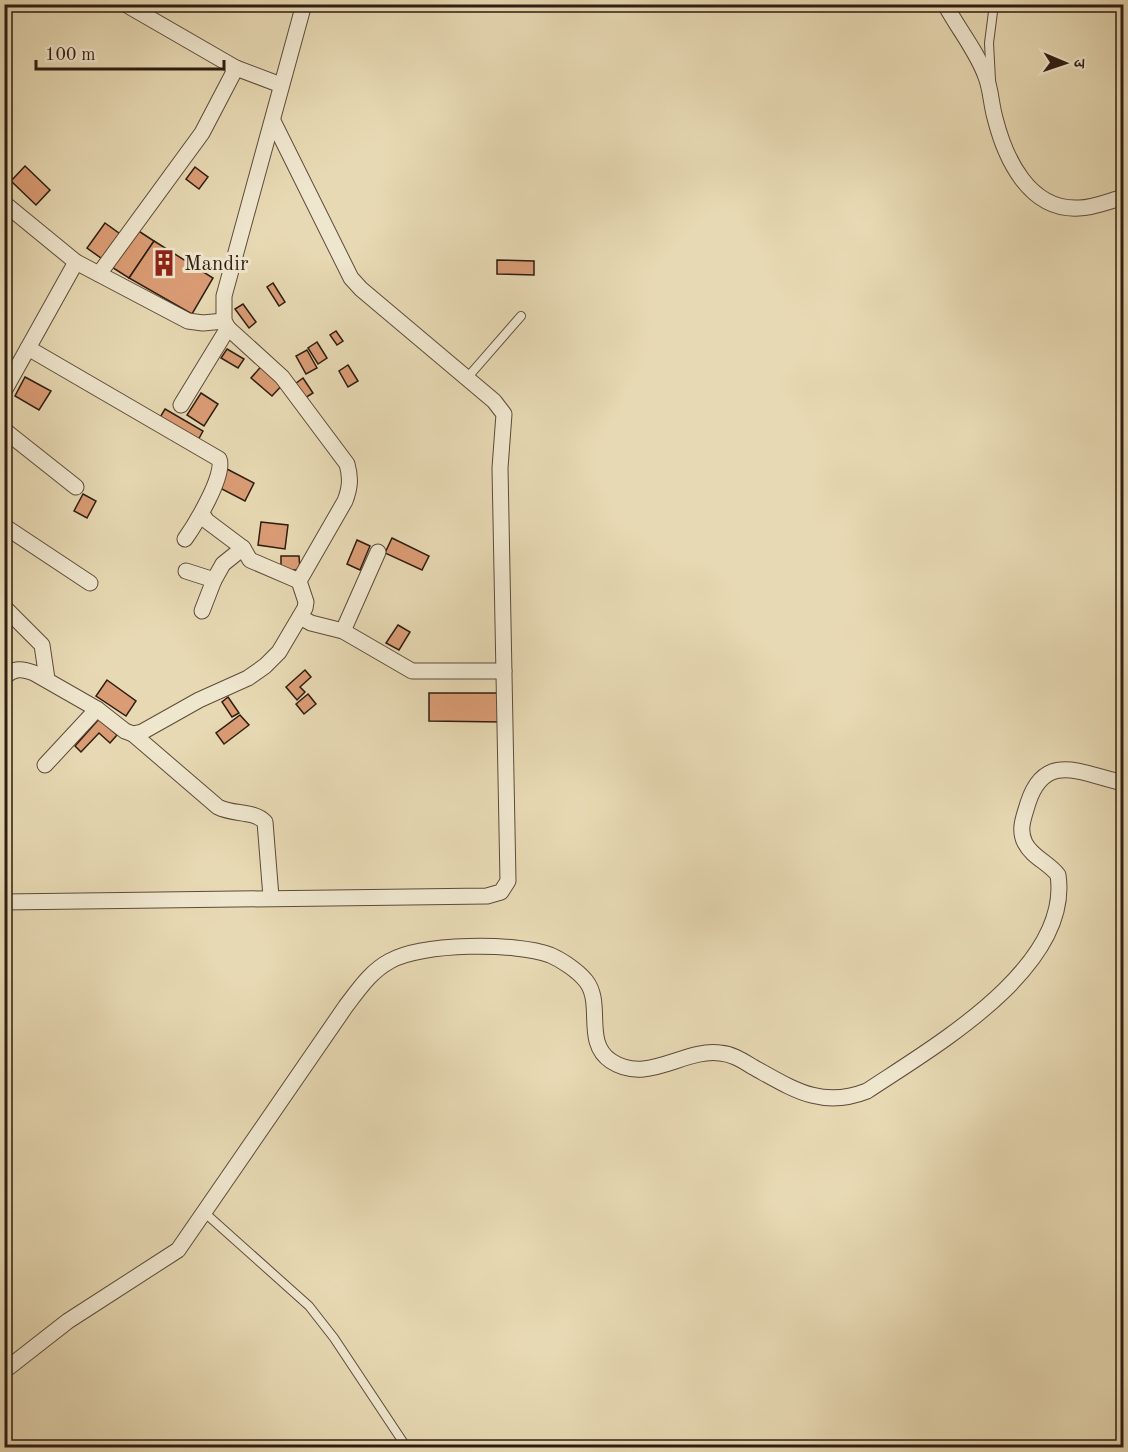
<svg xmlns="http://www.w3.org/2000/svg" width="1128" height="1452" font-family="'Old Standard TT','Noto Serif Devanagari',serif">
<rect width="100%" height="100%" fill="#e7d9b3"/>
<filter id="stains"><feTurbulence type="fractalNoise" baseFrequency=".00333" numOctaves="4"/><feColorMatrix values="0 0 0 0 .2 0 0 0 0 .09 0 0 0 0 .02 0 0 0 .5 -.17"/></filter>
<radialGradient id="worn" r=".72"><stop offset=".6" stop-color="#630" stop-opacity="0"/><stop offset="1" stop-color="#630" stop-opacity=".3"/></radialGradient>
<g fill="#da9c74" stroke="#2e1d12" stroke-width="1.5">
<path d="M25,166L50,190L36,205L11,181Z"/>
<path d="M195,167L208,177L199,189L186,179Z"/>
<path d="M105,223L123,236L105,261L87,248Z"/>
<path d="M134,228L154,241L129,278L110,266Z"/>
<path d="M154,241L213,278L192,314L129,278Z"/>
<path d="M497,260L534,261V275L497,274Z"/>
<path d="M273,283L285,302L279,306L267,287Z"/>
<path d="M243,304L256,322L249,328L235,309Z"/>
<path d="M336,331L343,341L337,345L330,335Z"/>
<path d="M317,342L327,358L318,364L308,348Z"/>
<path d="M227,349L244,359L238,368L221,358Z"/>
<path d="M307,350L317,368L306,374L296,356Z"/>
<path d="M264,363L285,382L272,396L251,378Z"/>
<path d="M348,365L358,381L348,387L339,371Z"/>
<path d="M25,377L51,391L39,410L15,396Z"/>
<path d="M303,378L313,393L305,398L295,384Z"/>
<path d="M201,393L218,404L204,426L187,415Z"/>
<path d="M165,409L203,431L197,442L159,419Z"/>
<path d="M227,469L254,483L245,501L218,487Z"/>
<path d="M83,494L96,501L87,518L74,511Z"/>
<path d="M261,522L288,525L285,549L258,545Z"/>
<path d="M392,538L429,556L422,570L385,553Z"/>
<path d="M357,540L370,546L360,570L347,564Z"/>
<path d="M281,556H299L300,570H281Z"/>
<path d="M398,625L410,632L399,650L386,643Z"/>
<path d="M305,670L311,677L300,687L305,692L297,700L286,687Z"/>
<path d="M107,680L136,701L126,716L96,696Z"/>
<path d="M429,693H501L502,722L429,721Z"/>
<path d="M308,694L316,704L304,714L296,704Z"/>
<path d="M228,697L239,713L232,717L222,702Z"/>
<path d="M240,715L249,725L224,744L216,733Z"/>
<path d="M99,719L117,735L110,743L99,733L81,752L75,746Z"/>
</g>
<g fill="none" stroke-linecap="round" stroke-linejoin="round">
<defs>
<g id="lane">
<path d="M991,80L989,43L994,4"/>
<path d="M467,378L521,316"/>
<path d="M205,1213L309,1306L334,1338L407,1448"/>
</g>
<g id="street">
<path d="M125,4L236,68L281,85"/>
<path d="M945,4C958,29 977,51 986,77C991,90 991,104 995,118C1005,158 1029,211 1079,208C1093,208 1109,201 1124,197"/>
<path d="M4,203L76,262L188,321L203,323L224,321"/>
<path d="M99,274L202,133L236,68"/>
<path d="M28,348L219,459C226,474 195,525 185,539"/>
<path d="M4,391L76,262"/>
<path d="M181,405L228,328"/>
<path d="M4,430L76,487"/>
<path d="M202,514L207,521L243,548L250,560L299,581"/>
<path d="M4,526L90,583"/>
<path d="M186,571L214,580L223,564L243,548"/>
<path d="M4,607L42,645L47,679"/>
<path d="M202,611L214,580"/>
<path d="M300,617L311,623L343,631L412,671H504"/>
<path d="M343,631L378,552"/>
<path d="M4,677C15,668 21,668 34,673L97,709L125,731L133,734L142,732L199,700L248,678L265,666L279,652L305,608L306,602L299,581L345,501C350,488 351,478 347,464L282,377L228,328L224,321V296L304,4"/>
<path d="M133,734L218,807C233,815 253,810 265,822L271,897"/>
<path d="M45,765L97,709"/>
<path d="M4,902L487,896L501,892L508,881L500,468L504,414L494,401L361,289L351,278L273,121"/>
<path d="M4,1371L68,1321L178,1250L346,1006C359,989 371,971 390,961C421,943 516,942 550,955C562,960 578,971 586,981C604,1004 583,1042 611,1061C647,1085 684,1048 720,1053C733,1054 743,1061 753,1067C793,1089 821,1109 867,1091C933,1047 1072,968 1058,875C1049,863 1032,857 1025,843C1018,829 1024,817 1028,803C1045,750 1082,774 1124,783"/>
</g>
</defs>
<use href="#lane" stroke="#5c4c3a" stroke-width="10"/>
<use href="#street" stroke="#5c4c3a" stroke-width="17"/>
<use href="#lane" stroke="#efe6ce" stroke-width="8"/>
<use href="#street" stroke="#efe6ce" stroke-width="15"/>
</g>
<defs>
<symbol id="building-bare" viewBox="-9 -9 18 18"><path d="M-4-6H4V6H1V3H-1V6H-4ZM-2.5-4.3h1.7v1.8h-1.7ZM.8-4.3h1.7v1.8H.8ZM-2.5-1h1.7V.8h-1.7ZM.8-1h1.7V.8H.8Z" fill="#8f2418" stroke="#efe6ce" stroke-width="2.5" paint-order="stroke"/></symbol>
</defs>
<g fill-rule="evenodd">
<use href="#building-bare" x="145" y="244" width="38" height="38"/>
</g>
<g text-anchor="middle" stroke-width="6" stroke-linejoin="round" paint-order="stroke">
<g font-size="21" fill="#2e1d12" stroke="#efe6ce" text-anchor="start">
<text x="184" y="270">Mandir</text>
</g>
</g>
<rect width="1128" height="1452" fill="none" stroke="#e7d9b3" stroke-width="24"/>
<rect x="6" y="6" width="1116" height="1440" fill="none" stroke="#2e1d12" stroke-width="3"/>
<rect x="12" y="12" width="1104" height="1428" fill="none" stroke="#2e1d12" stroke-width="1.5"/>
<g transform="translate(1065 63) rotate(92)" stroke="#efe6ce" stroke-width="4.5" paint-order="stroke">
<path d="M0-4.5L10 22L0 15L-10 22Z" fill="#2e1d12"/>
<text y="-9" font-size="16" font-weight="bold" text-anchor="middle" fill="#2e1d12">उ</text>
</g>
<path d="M36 60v9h188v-9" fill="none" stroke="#2e1d12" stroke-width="3"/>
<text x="45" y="60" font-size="18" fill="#2e1d12" stroke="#efe6ce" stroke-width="4.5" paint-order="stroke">100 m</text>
<rect width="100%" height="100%" filter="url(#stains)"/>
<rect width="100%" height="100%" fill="url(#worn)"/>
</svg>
